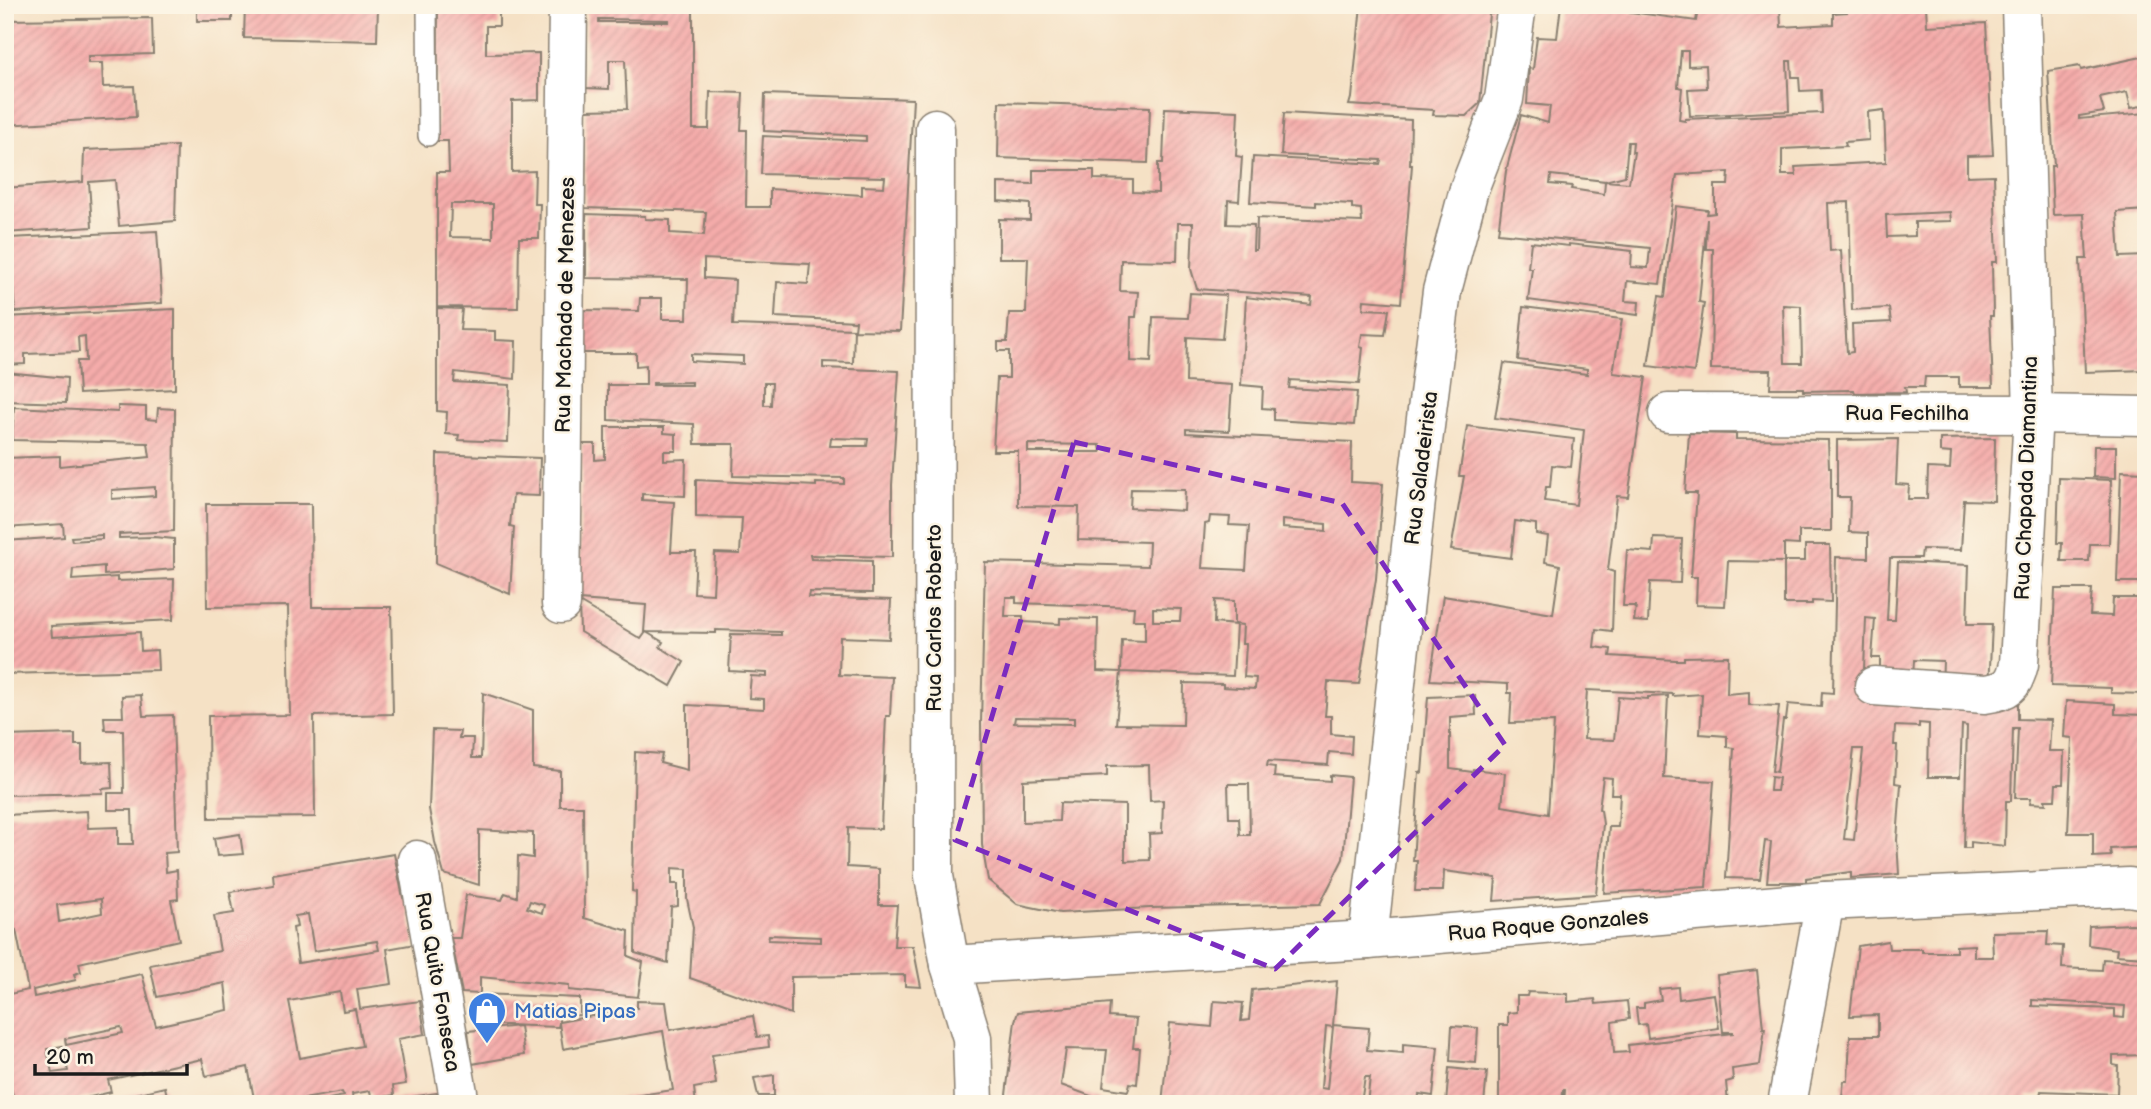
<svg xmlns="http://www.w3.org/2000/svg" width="2151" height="1109" font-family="'Balsamiq Sans',sans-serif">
<defs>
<pattern id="building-hatch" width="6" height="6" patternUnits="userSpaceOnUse" patternTransform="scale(1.75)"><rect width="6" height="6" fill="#f5acaa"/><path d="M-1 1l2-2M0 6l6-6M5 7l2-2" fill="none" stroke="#d19392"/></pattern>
</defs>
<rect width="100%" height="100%" fill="#fcf5e5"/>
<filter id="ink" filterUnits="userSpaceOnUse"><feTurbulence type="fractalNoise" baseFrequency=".0143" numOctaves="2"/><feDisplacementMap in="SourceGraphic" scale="14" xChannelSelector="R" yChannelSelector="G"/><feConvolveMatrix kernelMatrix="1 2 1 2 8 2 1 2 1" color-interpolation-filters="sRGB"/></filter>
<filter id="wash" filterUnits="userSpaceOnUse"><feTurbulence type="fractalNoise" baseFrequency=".00686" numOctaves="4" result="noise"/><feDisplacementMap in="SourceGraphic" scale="28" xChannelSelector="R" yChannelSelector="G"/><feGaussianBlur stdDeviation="1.57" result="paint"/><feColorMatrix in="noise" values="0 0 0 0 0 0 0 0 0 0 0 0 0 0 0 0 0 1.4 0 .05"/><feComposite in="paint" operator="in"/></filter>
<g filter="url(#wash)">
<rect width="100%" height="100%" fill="#f5e1c5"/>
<g id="blocks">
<g fill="url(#building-hatch)" fill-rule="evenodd">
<rect x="197" y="5" width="35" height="16"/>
<path d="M245,5H378L377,41L244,38Z"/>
<path d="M438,5H499V26H486V54L539,53V100L512,101V172L535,171L534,204H540L539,238H519L518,308L437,307V172H449L448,141H437ZM451,204H493V238L450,237Z"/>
<path d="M587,5H693V129H709L710,92L743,93L741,130H747L746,207H770V189L862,195V186L884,187L885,177L761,174L763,136L866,141V136L764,131L765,94L913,99L900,331L855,330L856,321L775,317L777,282L808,284L810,264L704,259V278L735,280L733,325L854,329L853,363L823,362V368L899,371L892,485V557L810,555L811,559L872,561V593L809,592L808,597L891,600L889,639L840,637L839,675L892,677L890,716H886L881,829L848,828L847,867L879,869V905H897L894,946H913L921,987L905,986V975L791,977V1014L690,978L693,927L687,899V869L672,868V884H678V906L671,907L668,963L635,953L636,892L632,891L635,752L662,754L660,763L687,770V705L764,709V699L749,698L751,676L767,677V673L729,671L731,634L781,635V632L716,630V633L644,632L646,605L579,600L582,444H595V460L605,459V427H664V433L676,434V451H664V460L686,459L685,496L642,494V500L674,502L671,552H696L694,593L713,594L715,553L740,554L742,518L696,517V480L816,486V483L844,484V478L733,476L734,444H695L694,424L608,420V385H646V365L636,366V353H583V310L639,311L640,298H662V319H687L688,279L586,278V214L645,216V219L670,220V233L704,235L706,212L585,208L586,110L627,109L625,60H609V89L586,88ZM599,19L669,20V22H599ZM691,354L743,356V364L691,361ZM692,382V385H653V383ZM764,383H772L771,405H764ZM831,438L868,439L867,446H830ZM769,935L821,937V942L768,940Z"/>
<path d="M1361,5H1493L1492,14H1489L1480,103L1466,116L1433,115L1434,110L1349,105L1351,98H1352Z"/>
<path d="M1561,5H1657L1656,12L1631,8L1630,12L1696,21L1698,10L1780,6L1781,27L1833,24V13L1847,12L1846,5H1926L1927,26L1986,23L1993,155L1967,156V176L1994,175L1997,262H1992L1993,316H1990L1993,387H1959V377H1925L1924,387H1905L1906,392L1855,393L1854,390L1803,391V388H1770L1771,370L1711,369L1713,249H1706L1707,219L1699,302L1704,303L1694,372L1648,366L1659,296L1665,297L1676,206L1708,210L1707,214L1715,213V185H1728L1729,172L1677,175L1660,284L1627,281L1625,301L1639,302L1638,315L1528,300L1532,268H1528L1531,242L1569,246V244L1632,251L1631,267L1648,268L1650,248L1498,233L1506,171L1521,115L1548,123L1550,106L1527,104L1529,68L1533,69L1537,37L1557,38ZM1681,51H1688V66L1706,65L1707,88L1688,89L1690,116L1789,111L1787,61H1791L1792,77H1799L1800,91L1821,90L1822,113L1685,119V121L1679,120L1682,88L1678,87ZM1884,110L1886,162L1795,167L1796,175H1782V149L1846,146L1845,142L1869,140L1868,112ZM1628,142H1633L1632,152H1634L1629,183L1605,181L1625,176ZM1551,175L1605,181L1604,194L1571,189L1572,186L1550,184ZM1849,202L1852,310L1889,308L1891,322L1852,324L1853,352L1847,353L1841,250L1830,251L1828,203ZM1950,212L1951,221L1915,222V236L1887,237L1886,215ZM1783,305L1801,306L1802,363H1785Z"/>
<path d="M152,18L153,54L88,56V63H102L103,87L134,86L136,117L5,125V20Z"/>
<path d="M2146,56V105L2131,108L2127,92L2100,98L2104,112L2079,116V119L2146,113V210L2117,212L2120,257L2146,256V370L2085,372L2080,259H2087L2084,214L2053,215L2051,166H2054L2048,71L2080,66L2081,70Z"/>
<path d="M999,102L1150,107L1148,163L998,158Z"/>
<path d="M1165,108L1238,111L1236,156L1242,157L1239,201L1228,200L1227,224L1254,225L1253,250H1256L1257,218L1362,222L1361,209L1352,208V204L1316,202V206L1250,202L1253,157L1380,164L1381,160L1281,155L1284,113L1411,120L1410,165H1412L1401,303L1364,300L1363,309L1389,310L1385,335L1362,334L1360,347L1363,348L1359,384L1290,380L1289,388L1357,392L1354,425L1274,420V409L1262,408L1263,387L1241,385L1246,297L1311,305L1312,297L1197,289L1191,269L1193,223H1178L1177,261L1121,260L1120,291L1138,292L1136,317H1131L1130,361L1151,362L1153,317L1188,318L1190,293L1226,295L1222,339L1187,337L1186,382L1232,385L1229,431L1186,429V433L1352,442L1351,482L1383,484L1376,579L1359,684L1328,682L1325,716H1331V734L1352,736L1351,754L1329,752L1328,765L1268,761L1267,766L1275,767L1274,777L1330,781V775L1350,777L1343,859L1320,904L1150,908L1060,913L1017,904L988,880L982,845L981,723L985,562L1148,566L1149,542L1078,540L1079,507L1018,506V451H993L997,378H1009V351H998V342H1007L1009,313H1026L1028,258H999V219L1030,220V204L998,201V183L1033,184V170H1094V179L1133,180V192L1158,193V163H1163ZM1028,444L1100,445L1101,452H1028ZM1131,489L1185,490L1184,511L1130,508ZM1210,516L1230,517L1229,525L1249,526L1246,570L1202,568L1205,524L1209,523ZM1282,520L1326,524V531L1282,528ZM1006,597H1016V603L1134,607L1133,620H1145V641L1122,640L1121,672L1233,676L1236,625L1214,623L1215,600L1234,601V624L1243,625L1242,644H1246L1244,677L1256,678L1255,689L1223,687V684L1184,683L1183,725L1116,724L1121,672L1097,671L1098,619L1060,618V624L1023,622V616H1005ZM1153,608L1181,609L1180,621H1153ZM1015,717L1074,718V724L1014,723ZM1149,765L1150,801L1163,800L1162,833L1149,834L1150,860L1125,861V805L1060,803L1059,821L1023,822V780L1107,776V766ZM1228,784H1249L1250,835H1240L1239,818H1229Z"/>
<path d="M177,146L175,221L119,226L115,180L89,182L92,227L5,233V188L83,182L84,150Z"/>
<path d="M157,231L162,303L15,312L9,238Z"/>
<path d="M1523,307L1622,319L1613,373L1646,377L1628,497L1617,496L1608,570L1614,572L1612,631L1596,629L1594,647L1611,649L1610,656L1675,660H1684V657L1728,656L1727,694L1749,692V705L1779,706L1772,771L1777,772L1783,720H1786L1788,704L1821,707L1822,692L1833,693L1836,557L1868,558V533L1849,532L1850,497H1837V440L1898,439L1896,484L1909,485L1908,499H1927L1928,468L1950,469L1951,453L1940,452V439L1995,438L1994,501L1964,500L1961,550L1922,549L1921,558H1890L1887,620H1895L1898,562L1969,565L1967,624H1992L1989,688L1942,687L1943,661L1914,660L1913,677L1880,676V658H1872L1875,619L1866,618L1863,695L2018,700V719L2051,720L2049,751H2064L2063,784H2056L2055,800H2045L2046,804L2030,803L2031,798H2015L2018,728H2013L2011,801H2006L2005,846L1971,842V848H1964L1967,726L1962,725L1960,777H1928L1929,724L1919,723V727L1895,726L1894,745H1897L1895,783L1901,784L1897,840L1899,874L1851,878V872L1806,878V882H1767L1771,842L1765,841L1760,879L1726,878L1734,748L1727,747V736L1700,734L1702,694L1673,696V694L1587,690L1584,739L1614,740L1618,697L1648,699V697L1668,696L1664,778L1714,781L1706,887L1604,893L1609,827H1618L1620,794H1611L1612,778L1603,777L1599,809L1601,810L1603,824L1596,894L1494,901L1496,878L1444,871L1443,891H1415L1417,861H1413L1419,772L1422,773L1428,697L1475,695L1476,715L1450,717V769L1472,772L1473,769L1505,773L1502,806L1548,814L1554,722L1510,723L1512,693H1508V684L1430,680L1443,596L1553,614L1560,565L1545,562L1548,536L1536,534V524L1515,521L1511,558L1451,550L1464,476H1459L1467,426L1574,439L1571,467L1552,465L1550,487H1546L1544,501L1576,505L1584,430L1495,418L1504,363L1587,374V369L1518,360ZM1854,749H1863L1854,840L1844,839ZM1771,777L1779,778L1777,791H1770Z"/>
<path d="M437,308L462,309L460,330L495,331V340L516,341L515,379L455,372L454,382L510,385L508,442L458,440L459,435L446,434L447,412L437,411Z"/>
<path d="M175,309V389L79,394L77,361H86L85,336L78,337L79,352L25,354V364L5,365V317Z"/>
<path d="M5,372L67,378L66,403L5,401Z"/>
<path d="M118,406L146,407V419L157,420L158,408L175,409L174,531L119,534V538L154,537L174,539V569L104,575V566L73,569L72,580L117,577V581L174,579L173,620L51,626L52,637L140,632L141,651L157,650L158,670L5,674V541L64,537L63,524L5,528V458L60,456V466L150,457L148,443L12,440L14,407L118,412ZM155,487V496L112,499V490ZM102,535V539L72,541L71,537Z"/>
<path d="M1689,433L1736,434V439L1828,440L1829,468H1831V531H1799V545L1784,544V562L1728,561L1725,606L1696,605L1697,577H1691L1697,493H1685Z"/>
<path d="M2094,446H2116V478L2093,477Z"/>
<path d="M437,454L540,458L539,496L513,495L510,526L514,527L510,594L436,563Z"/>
<path d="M2121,471L2146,472V582H2117Z"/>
<path d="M2059,478L2111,480L2109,544H2090L2089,561H2061L2062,543H2057Z"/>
<path d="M206,504H311L312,607H391L393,714L314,716L315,817L209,818L208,716L290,715L288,606L207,607Z"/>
<path d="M1654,538L1682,539L1680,583L1650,582L1648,622L1634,621L1636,606H1623L1627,550L1653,552Z"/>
<path d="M1805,545H1830L1831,602L1812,601V604H1784V561H1805Z"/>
<path d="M2055,589H2092L2090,615L2112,616L2113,598H2146V694L2111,693V688L2051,686Z"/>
<path d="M579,602L641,639L646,632L663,642L660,647L684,662L671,686L580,632Z"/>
<path d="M483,693L533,710V768L560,771V806H583L584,918L629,931L628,956L643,962L638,997L569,990V985L480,977V994L462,993L451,938H460L466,895L502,900L505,893L517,897L518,856L533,858V833L479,830V885L444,874L435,842L429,809L432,730L460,731L459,738H473L472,758H481ZM530,901L544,905L542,913L527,908Z"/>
<path d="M141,695L143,716L173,715L177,852L165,853L166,872L177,870L178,899L171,900L179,940L79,963L81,972L74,974L76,980L33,990L34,997L142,974L156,1026L228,1010L225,983L157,997L150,965L220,951L214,916L234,913L230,892L274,885L273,874L394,854L403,898L406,897L415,944L387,949L392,984L357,989L360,1009L420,1001L425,1034L398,1039L406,1084L393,1086L394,1095L372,1099L370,1091L352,1094L353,1104H330L329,1099L344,1096L342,1092L298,1100L299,1104H255L248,1067L206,1076L202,1059L108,1080L111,1092L74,1101V1104H15L5,1064V995L28,990L16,930L5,932V815L87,811L88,828L118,827V844H133L132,810H108V793H124L123,730H105L104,717H123L122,696ZM101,899L102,913L59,922L57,905ZM308,914L314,951L377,941L379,950L298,963L293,928L297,927L295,916ZM340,992L343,1011L355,1009L362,1046L300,1058L289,1001ZM121,1027L123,1033L66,1045L65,1039ZM62,1046L68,1071L52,1073L47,1049Z"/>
<path d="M2066,701L2115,704V714L2146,715V847L2110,849L2111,856L2093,857V833H2068L2072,738L2064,737Z"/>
<path d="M75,734V745H82V763L111,762L112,788L102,789L103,793L5,795V736Z"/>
<path d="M240,834L243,854L217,856L214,838Z"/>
<path d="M2132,924L2146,926V957L2116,955L2117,949L2088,945L2089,926Z"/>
<path d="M2048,931L2047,945L2063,946L2062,968L2102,970L2103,959L2146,962V1055L2113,1056V1065L2118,1066L2117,1094L2041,1091L2040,1096H2027L2026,1104H1841L1844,1081H1848L1850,1036H1878V1015L1850,1016L1858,946L1888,941L1889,949H1922V952H1956V946L1974,945V957H1993L1992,932ZM2032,1000L2125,1006L2124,1018L2115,1017V1009L2032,1006Z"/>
<path d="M1757,970L1763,1028H1765L1760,1065L1732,1069L1733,1080L1726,1082L1728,1104H1564L1565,1090H1563L1562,1104H1499V1025H1508V1013L1517,1012V996H1527L1528,992L1568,994V1002L1595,999L1596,1004L1627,1001L1629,1019L1612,1022L1614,1053L1629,1052L1628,1045L1733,1033V1032H1723L1717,975Z"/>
<path d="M1337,981L1333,1025L1369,1028L1367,1050L1403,1053V1044L1438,1047L1433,1096L1419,1094L1418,1104H1367L1370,1077H1365L1361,1103L1358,1104H1162L1170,1023L1212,1027L1214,1001L1243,1003L1241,1021L1249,1020L1252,990ZM1326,1026L1333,1027L1327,1089L1321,1088Z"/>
<path d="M1678,987L1679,999L1714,994L1719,1028L1648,1038L1646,1024L1638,1025L1636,1008H1644V1003L1661,1000L1659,989Z"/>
<path d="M480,994L580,998V1015L559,1016V1022L637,1008V1001L666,1002L670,1030L753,1016L757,1037L768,1036L769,1047L712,1055L716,1084L694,1088L696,1104H594V1102L673,1090L663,1031L563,1049L559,1023L558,1027L478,1024Z"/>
<path d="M1110,1003L1109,1017L1136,1019L1133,1048H1140L1137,1084L1130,1083L1128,1091L1103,1087L1107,1050L1066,1049L1061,1085L1099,1099L1102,1104L1005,1103L1015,1021L1018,1012Z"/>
<path d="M520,1026L524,1055L472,1064L468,1031Z"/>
<path d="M1452,1026L1478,1028L1476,1063L1450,1061Z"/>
<path d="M1449,1068L1487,1072L1484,1104H1446Z"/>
<path d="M774,1075V1096H758L754,1078Z"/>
<path d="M165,1087L169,1104H96V1103Z"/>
<path d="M437,1093L439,1104H381L380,1102Z"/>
</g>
</g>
</g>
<g filter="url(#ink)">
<use href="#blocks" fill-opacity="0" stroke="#887e70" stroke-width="2"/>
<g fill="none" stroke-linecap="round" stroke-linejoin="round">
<defs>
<path id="lane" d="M427,5L428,136"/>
<g id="street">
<path d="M935,128L934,876L950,965L972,1038L974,1104"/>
<path d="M1668,413L2033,414L2146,416"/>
<path d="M561,604L568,5"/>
<path d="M1874,686L1985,694C2007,691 2014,686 2019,664L2033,414L2021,5"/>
<path d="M417,860L460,1104"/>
<path d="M1368,940L1418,482L1442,291L1469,189L1504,99L1517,5"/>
<path d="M950,965L1368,940L1825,901L2129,887L2146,890"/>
<path d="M1787,1104L1825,901"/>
</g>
</defs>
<use href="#lane" stroke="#887e70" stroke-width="22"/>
<use href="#street" stroke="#887e70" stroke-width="41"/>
<use href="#lane" stroke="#fff" stroke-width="19"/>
<use href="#street" stroke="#fff" stroke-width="38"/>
</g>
</g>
<path fill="none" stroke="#7b2cbf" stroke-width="5" stroke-dasharray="14 9" stroke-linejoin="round" d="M1074,442L1342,503L1505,745L1275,969L955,840Z"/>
<defs>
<symbol id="shop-pin" viewBox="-11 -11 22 30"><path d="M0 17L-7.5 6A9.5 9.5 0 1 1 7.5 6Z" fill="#3f7fe0" stroke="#fcf5e5"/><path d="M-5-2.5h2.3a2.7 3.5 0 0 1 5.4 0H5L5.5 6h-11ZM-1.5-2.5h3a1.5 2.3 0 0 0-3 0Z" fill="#fff"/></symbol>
</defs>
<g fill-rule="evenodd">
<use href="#shop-pin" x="465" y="989" width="44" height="60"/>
</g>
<g text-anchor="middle" stroke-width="5" stroke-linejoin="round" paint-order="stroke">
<g font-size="21" fill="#1c1c1c" stroke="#fcf5e5">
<text transform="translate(565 305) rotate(-89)" y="7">Rua Machado de Menezes</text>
<text x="1907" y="420">Rua Fechilha</text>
<text transform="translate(1421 468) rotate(-83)" y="7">Rua Saladeirista</text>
<text transform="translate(2026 478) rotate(-88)" y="7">Rua Chapada Diamantina</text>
<text transform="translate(934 618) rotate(-90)" y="7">Rua Carlos Roberto</text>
<text transform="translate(1548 925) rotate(-5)" y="7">Rua Roque Gonzales</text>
<text transform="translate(438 982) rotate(80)" y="7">Rua Quito Fonseca</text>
</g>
<g font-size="21" fill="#366cbe" stroke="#fcf5e5" text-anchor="start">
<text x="514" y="1018">Matias Pipas</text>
</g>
</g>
<rect width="2151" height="1109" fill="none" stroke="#fcf5e5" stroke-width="28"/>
<path d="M35 1064v10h152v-10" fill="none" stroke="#1c1c1c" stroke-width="3.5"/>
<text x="46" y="1064" font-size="21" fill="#1c1c1c" stroke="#fcf5e5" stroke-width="5" paint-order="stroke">20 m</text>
</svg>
